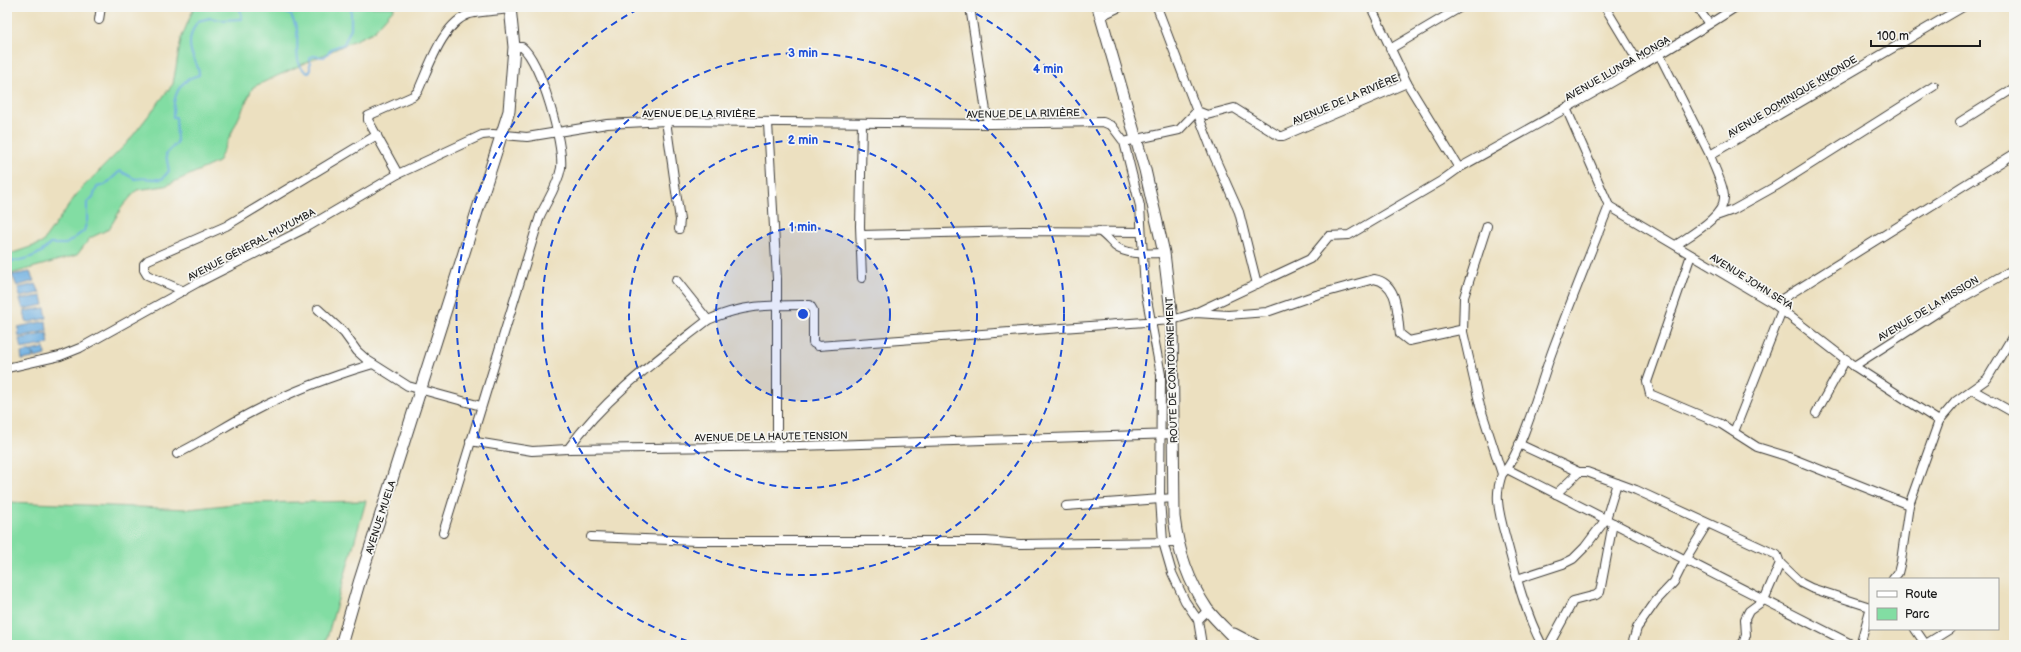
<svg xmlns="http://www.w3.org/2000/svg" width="2021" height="652" font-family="'Balsamiq Sans',sans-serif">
<rect width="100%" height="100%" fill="#f6f6f2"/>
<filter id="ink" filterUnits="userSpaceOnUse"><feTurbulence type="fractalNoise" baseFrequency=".025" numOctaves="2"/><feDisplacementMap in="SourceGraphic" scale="8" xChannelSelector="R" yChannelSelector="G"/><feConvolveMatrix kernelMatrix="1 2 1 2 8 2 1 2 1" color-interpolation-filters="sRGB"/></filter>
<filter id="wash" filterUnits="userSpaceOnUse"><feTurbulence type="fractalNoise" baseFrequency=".012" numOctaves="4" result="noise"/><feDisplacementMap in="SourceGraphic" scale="16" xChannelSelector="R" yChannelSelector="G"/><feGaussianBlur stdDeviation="0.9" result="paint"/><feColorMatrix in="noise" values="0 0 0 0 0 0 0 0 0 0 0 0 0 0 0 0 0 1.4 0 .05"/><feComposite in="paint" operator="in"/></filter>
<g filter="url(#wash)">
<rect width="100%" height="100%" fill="#ece0c0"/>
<g fill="#82dda3" stroke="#4f7c60">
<path d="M194,7H395L373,32L253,87L218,162L165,186L137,190L122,207L109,229L90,238L77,255L7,275V255L42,243L79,191L127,143L173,84L181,39Z"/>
<path d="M366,501L325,645H7V502L189,509L243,503Z"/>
</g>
<g fill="#6cade0" stroke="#44647e">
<path d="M30,272L34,281L17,286L12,275Z"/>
<path d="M36,284L40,293L20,297L18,288Z"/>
<path d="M42,296L44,305L23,309L20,299Z"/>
<path d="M45,308L47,318L30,322L26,321L24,311Z"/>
<path d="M46,321L47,331L19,337L18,327Z"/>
<path d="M47,333L49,344L21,349L19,339Z"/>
<path d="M44,348L45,355L35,358L32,352L33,358L22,360L21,353Z"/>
</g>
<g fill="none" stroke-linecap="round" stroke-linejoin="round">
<g stroke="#6cade0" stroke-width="2">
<path d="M260,7L283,11L291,15C293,20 296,25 297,30C299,44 292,65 308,73L310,72V58L313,56L324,57L333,48L344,44L351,28V7"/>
<path d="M7,262C24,260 39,257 50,244H66L84,231L87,221V203L93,197L97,187L105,185L120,171L135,179C144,177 153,180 162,179L169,171L166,154L177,143L176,117H173C173,96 178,80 199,75C199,67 196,64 193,57C187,43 190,32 198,21L210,18L222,20L242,19L240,9L242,7"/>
</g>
</g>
</g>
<g filter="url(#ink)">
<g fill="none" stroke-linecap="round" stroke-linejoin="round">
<defs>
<g id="street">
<path d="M970,7L988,124"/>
<path d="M1157,7L1214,156L1239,212L1257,284"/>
<path d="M1371,7L1407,83"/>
<path d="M1605,7L1640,65"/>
<path d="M1697,7L1709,24"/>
<path d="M1101,16L1120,7"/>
<path d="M99,20L101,7"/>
<path d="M1390,49L1461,7"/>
<path d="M1659,54L1710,155"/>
<path d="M1566,108L1609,206"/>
<path d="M666,121L680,220L679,229"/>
<path d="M1960,122L2014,88"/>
<path d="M768,123L777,279V446"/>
<path d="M1124,142L1140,206L1145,289L1161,375L1160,499L1163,542L1172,573L1185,601L1198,620"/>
<path d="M398,174L368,120V116L413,96L418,91C429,67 443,22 470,14C483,11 497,11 510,9"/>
<path d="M1609,206L1774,304L1854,366L1939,421"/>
<path d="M1716,216L1733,210L1776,186L1934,86"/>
<path d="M1099,231C1105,235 1110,241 1115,246C1128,256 1149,253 1164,253"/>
<path d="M861,235L1022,231L1141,232"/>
<path d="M1676,245C1690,235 1726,216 1724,196C1723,183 1714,168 1710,155L1963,7"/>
<path d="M1691,255L1647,382L1650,394L1721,424L1757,447L1786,456L1909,505"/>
<path d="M862,278L860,226L862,123"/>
<path d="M676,280L708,320"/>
<path d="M184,291L147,275L144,270V264L148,260L226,226L377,135"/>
<path d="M1774,304L2014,154"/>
<path d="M318,309L344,333L357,351L367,360L408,386L481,406"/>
<path d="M1197,312L1310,259L1329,236L1349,235L1441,181L1459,168C1552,116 1647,65 1736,7"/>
<path d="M1463,332L1464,297L1487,226"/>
<path d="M1854,366L1949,305L2014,269"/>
<path d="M7,368L60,356L80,348L197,283L304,229L398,174L482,135L493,134L527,137L607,124L666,121L988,124L1103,122L1112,126L1124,142L1179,130L1197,111L1207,115L1234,108L1279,136H1283L1407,83L1459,168"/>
<path d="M1973,390L2014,413"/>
<path d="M1816,413L1846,359"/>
<path d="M1734,432L1782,310"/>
<path d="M470,441L532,451L568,449L799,446L1174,434"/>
<path d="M1519,444L1579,472"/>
<path d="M568,449C605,397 658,359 708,320C744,304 772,305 810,305L813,310V343L818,346L1172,320L1196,313L1228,315L1267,312L1316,295L1374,279C1399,283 1397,314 1400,334L1409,341L1460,330L1463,332L1480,406L1502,474C1499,483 1497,491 1498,501C1499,516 1504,531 1508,546C1517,580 1526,614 1542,645"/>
<path d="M177,454C204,441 228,424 254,411C292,391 332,376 373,364"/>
<path d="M1507,469L1853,645"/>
<path d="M1503,473C1521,456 1543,375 1553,349C1571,301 1590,254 1609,206"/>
<path d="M1556,494L1579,472H1587L1636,490L1777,555L1780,563L1764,600L1749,611L1745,619L1746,635L1743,644L1740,645"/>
<path d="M1066,506L1174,498"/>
<path d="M443,533L540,216C547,201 558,185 561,168C564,144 541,62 522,47H514"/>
<path d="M591,537L697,541H986L1020,544L1177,542"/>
<path d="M1780,563L1801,583L1811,588L1870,607"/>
<path d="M1517,579L1563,564L1573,559L1585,547L1606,519L1617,483"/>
<path d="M1893,579L1898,573L1901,561L1909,505L1939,421L1956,401L1987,379L2014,334"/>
<path d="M1915,629L1926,645"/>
<path d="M1926,644L1950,629"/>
<path d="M1202,645L1198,620L1208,610"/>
<path d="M1549,645L1573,601L1596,595L1600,592L1613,523"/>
<path d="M1632,645L1637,628L1656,601L1674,582L1685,560L1707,524"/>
<path d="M1860,645L1870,610"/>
</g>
<g id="secondary">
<path d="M1098,7L1145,170L1164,253L1172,320L1174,517C1178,551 1188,581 1207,609C1217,622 1230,633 1241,645"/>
<path d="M1234,634L1255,645"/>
<path d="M341,645L359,583L509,111L514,47L510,7"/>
</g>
</defs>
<use href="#street" stroke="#3b3935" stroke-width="10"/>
<use href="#secondary" stroke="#3b3935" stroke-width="13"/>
<use href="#street" stroke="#fff" stroke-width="8"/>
<use href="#secondary" stroke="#fff" stroke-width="11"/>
</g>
</g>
<circle cx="803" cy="314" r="87" fill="#1d4ed8" fill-opacity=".12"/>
<g fill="none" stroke="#1d4ed8" stroke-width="2" stroke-dasharray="7 5">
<circle cx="803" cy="314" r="87"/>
<circle cx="803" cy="314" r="174"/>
<circle cx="803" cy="314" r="261"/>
<path d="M699 645A347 347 0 0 1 640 8M966 8A347 347 0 0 1 907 645"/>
</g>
<g text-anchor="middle" stroke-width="3.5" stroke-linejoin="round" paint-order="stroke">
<g font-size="10" fill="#1c1c1c" stroke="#f6f6f2">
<text transform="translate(1617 68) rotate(-30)" y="4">AVENUE ILUNGA MONGA</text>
<text transform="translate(1792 96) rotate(-31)" y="4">AVENUE DOMINIQUE KIKONDE</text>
<text transform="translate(1345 99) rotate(-23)" y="4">AVENUE DE LA RIVIÈRE</text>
<text x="699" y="117">AVENUE DE LA RIVIÈRE</text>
<text transform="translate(1023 113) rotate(-1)" y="4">AVENUE DE LA RIVIÈRE</text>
<text transform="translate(251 244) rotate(-28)" y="4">AVENUE GÉNERAL MUYUMBA</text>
<text transform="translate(1752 281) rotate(32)" y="4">AVENUE JOHN SEYA</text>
<text transform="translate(1928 308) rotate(-31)" y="4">AVENUE DE LA MISSION</text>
<text transform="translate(1171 370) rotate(-92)" y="4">ROUTE DE CONTOURNEMENT</text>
<text transform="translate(771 436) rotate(-1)" y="4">AVENUE DE LA HAUTE TENSION</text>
<text transform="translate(380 517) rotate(-72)" y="4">AVENUE MUELA</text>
</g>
</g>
<circle cx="803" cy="314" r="6" fill="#1d4ed8" stroke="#f6f6f2" stroke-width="2"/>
<g font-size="12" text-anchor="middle" font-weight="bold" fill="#1d4ed8" stroke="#f6f6f2" stroke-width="3.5" stroke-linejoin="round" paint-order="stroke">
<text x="803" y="57">3 min</text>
<text x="1048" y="73">4 min</text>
<text x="803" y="144">2 min</text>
<text x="803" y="231">1 min</text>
</g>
<rect width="2021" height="652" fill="none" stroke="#f6f6f2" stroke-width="24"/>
<rect x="1869" y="578" width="130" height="52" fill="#f6f6f2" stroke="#9f9f9c"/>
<rect x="1877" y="591" width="20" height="6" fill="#ffffff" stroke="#9f9f9c"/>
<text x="1905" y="598" font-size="12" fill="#1c1c1c">Route</text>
<rect x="1877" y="608" width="20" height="12" fill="#82dda3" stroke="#9f9f9c"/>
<text x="1905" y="618" font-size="12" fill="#1c1c1c">Parc</text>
<path d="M1871 40v6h109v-6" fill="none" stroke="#1c1c1c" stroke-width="2"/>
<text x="1877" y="40" font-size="12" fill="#1c1c1c" stroke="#f6f6f2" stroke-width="3" paint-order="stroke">100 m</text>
</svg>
